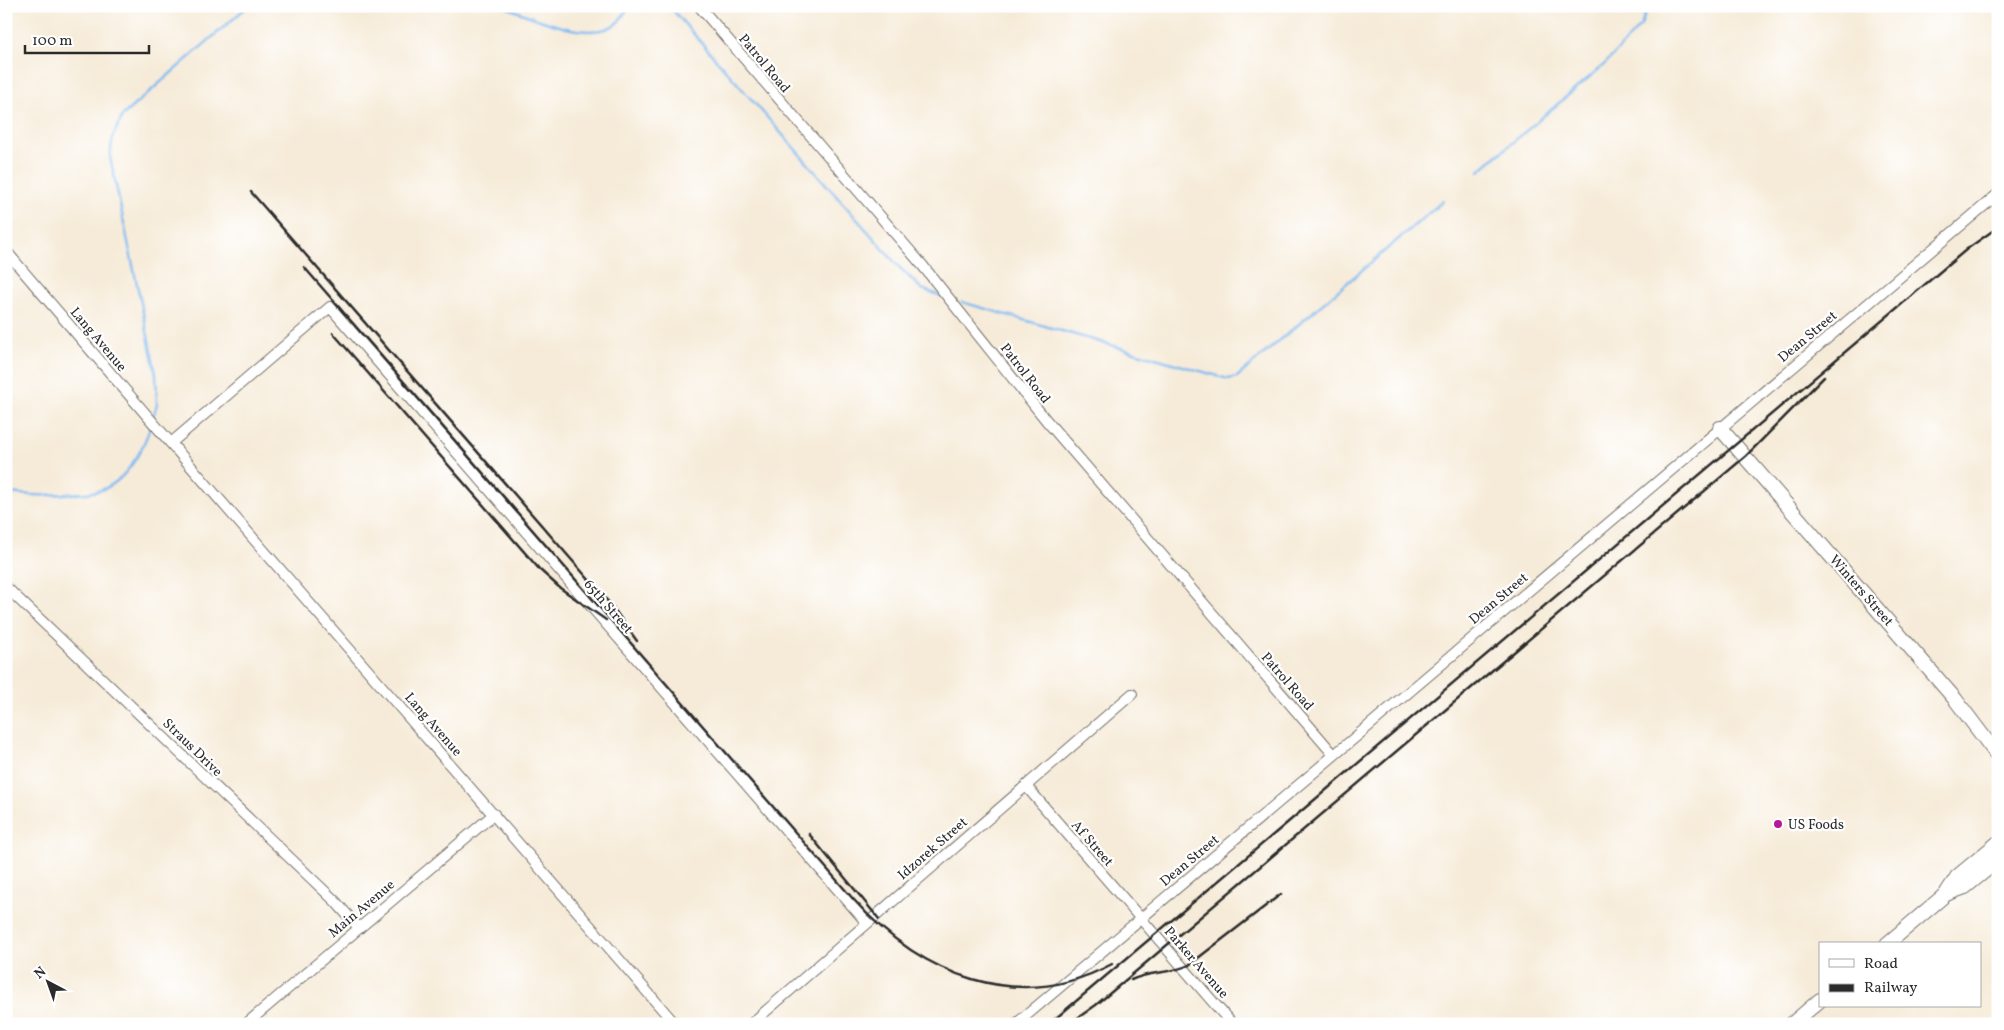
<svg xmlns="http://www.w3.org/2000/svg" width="2004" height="1030" font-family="Vollkorn,serif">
<rect width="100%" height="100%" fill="#fff"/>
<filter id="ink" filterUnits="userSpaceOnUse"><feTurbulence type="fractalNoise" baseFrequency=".02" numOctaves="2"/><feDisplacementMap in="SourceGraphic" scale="10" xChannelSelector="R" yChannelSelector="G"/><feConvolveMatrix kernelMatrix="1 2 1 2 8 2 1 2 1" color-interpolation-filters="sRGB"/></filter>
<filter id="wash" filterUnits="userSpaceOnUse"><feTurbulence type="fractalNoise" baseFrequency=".0096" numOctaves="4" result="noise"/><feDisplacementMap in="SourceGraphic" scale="20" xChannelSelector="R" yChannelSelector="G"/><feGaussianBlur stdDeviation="1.12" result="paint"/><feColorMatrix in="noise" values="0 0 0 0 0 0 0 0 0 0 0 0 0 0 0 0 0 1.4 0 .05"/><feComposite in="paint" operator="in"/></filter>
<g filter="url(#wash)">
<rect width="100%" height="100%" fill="#f6ebd8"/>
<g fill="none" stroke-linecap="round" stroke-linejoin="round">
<g stroke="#81bbf2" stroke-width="2.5">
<path d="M503,6C531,16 592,46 618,22C622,17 626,11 630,6"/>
<path d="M669,6L900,268L922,289L941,296"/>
<path d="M1479,171L1606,63L1641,25L1648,6"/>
<path d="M962,302L1228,379L1237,377L1443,201"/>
<path d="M153,417L157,404L156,374L110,157L113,136L123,115L248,6"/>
<path d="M6,492C26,496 43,496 64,494C75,494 87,494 98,491C125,484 144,449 151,424"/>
</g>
</g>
</g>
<g filter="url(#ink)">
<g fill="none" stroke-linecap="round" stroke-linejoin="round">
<defs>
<g id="street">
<path d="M699,6L923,266L1046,420L1334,755"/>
<path d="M6,251C227,511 452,766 675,1024"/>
<path d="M171,443L330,307L867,923"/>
<path d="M6,587L335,901L359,928"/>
<path d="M1026,786L1232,1024"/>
<path d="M246,1024L494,814"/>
<path d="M751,1024L1132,694"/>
<path d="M1016,1024L1998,194"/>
</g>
<g id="secondary">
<path d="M1720,428L1955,699L1998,756"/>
<path d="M1946,894L1957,877L1998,843"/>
<path d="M1887,944L1946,894L1965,887L1998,860"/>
<path d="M1792,1024L1820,1000"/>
</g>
</defs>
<use href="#street" stroke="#726e68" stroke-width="12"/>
<use href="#secondary" stroke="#726e68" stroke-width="16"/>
<use href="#street" stroke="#fff" stroke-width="10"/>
<use href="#secondary" stroke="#fff" stroke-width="14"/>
<g stroke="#2b2b2b" stroke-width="2.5">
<path d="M251,192L611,605L637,641"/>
<path d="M304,267L854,900C921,975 1018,1015 1112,964"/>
<path d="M333,333L540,570L560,588L606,620"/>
<path d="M809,834L879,919"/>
<path d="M1131,980C1150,971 1171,974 1189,965L1281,894"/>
<path d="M1049,1024L1967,249L1998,227"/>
<path d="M1069,1024L1096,1005L1746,456L1824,377"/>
</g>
</g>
</g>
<circle fill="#b5179e" stroke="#fff" stroke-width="2" cx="1778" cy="824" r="5"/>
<g text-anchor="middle" stroke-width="4.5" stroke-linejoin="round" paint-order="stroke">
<g font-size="14" fill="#2b2b2b" stroke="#fff">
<text transform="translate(765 63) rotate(50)" y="5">Patrol Road</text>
<text transform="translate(1807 336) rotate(-40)" y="5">Dean Street</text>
<text transform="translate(99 339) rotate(50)" y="5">Lang Avenue</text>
<text transform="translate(1026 373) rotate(52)" y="5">Patrol Road</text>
<text transform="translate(1862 590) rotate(49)" y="5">Winters Street</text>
<text transform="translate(1498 598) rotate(-40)" y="5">Dean Street</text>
<text transform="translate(609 606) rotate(49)" y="5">65th Street</text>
<text transform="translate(1288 681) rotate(49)" y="5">Patrol Road</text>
<text transform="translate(434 724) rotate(49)" y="5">Lang Avenue</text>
<text transform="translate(193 747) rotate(44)" y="5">Straus Drive</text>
<text transform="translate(1093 843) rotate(49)" y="5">Af Street</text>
<text transform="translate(932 848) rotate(-41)" y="5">Idzorek Street</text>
<text transform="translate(1189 860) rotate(-40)" y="5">Dean Street</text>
<text transform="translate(361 908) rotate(-40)" y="5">Main Avenue</text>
<text transform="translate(1197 962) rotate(49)" y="5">Parker Avenue</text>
</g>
<g font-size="14" fill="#2b2b2b" stroke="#fff" text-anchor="start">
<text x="1788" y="829">US Foods</text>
</g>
</g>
<rect width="2004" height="1030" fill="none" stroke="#fff" stroke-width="25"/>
<rect x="1819" y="942" width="162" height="65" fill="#ffffff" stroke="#aaaaaa"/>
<rect x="1829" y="959" width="25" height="8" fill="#ffffff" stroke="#aaaaaa"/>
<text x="1864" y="968" font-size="15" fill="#2b2b2b">Road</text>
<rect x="1829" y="984" width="25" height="8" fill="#2b2b2b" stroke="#aaaaaa"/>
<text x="1864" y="992" font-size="15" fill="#2b2b2b">Railway</text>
<g transform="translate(48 982) rotate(319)" stroke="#ffffff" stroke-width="4" paint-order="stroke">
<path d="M0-4L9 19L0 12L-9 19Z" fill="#2b2b2b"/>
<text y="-8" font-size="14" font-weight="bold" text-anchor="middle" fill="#2b2b2b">N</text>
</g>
<path d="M25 45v8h124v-8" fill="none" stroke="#2b2b2b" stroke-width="2.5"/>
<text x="32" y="45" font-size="15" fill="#2b2b2b" stroke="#ffffff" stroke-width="4" paint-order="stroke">100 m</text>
</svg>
